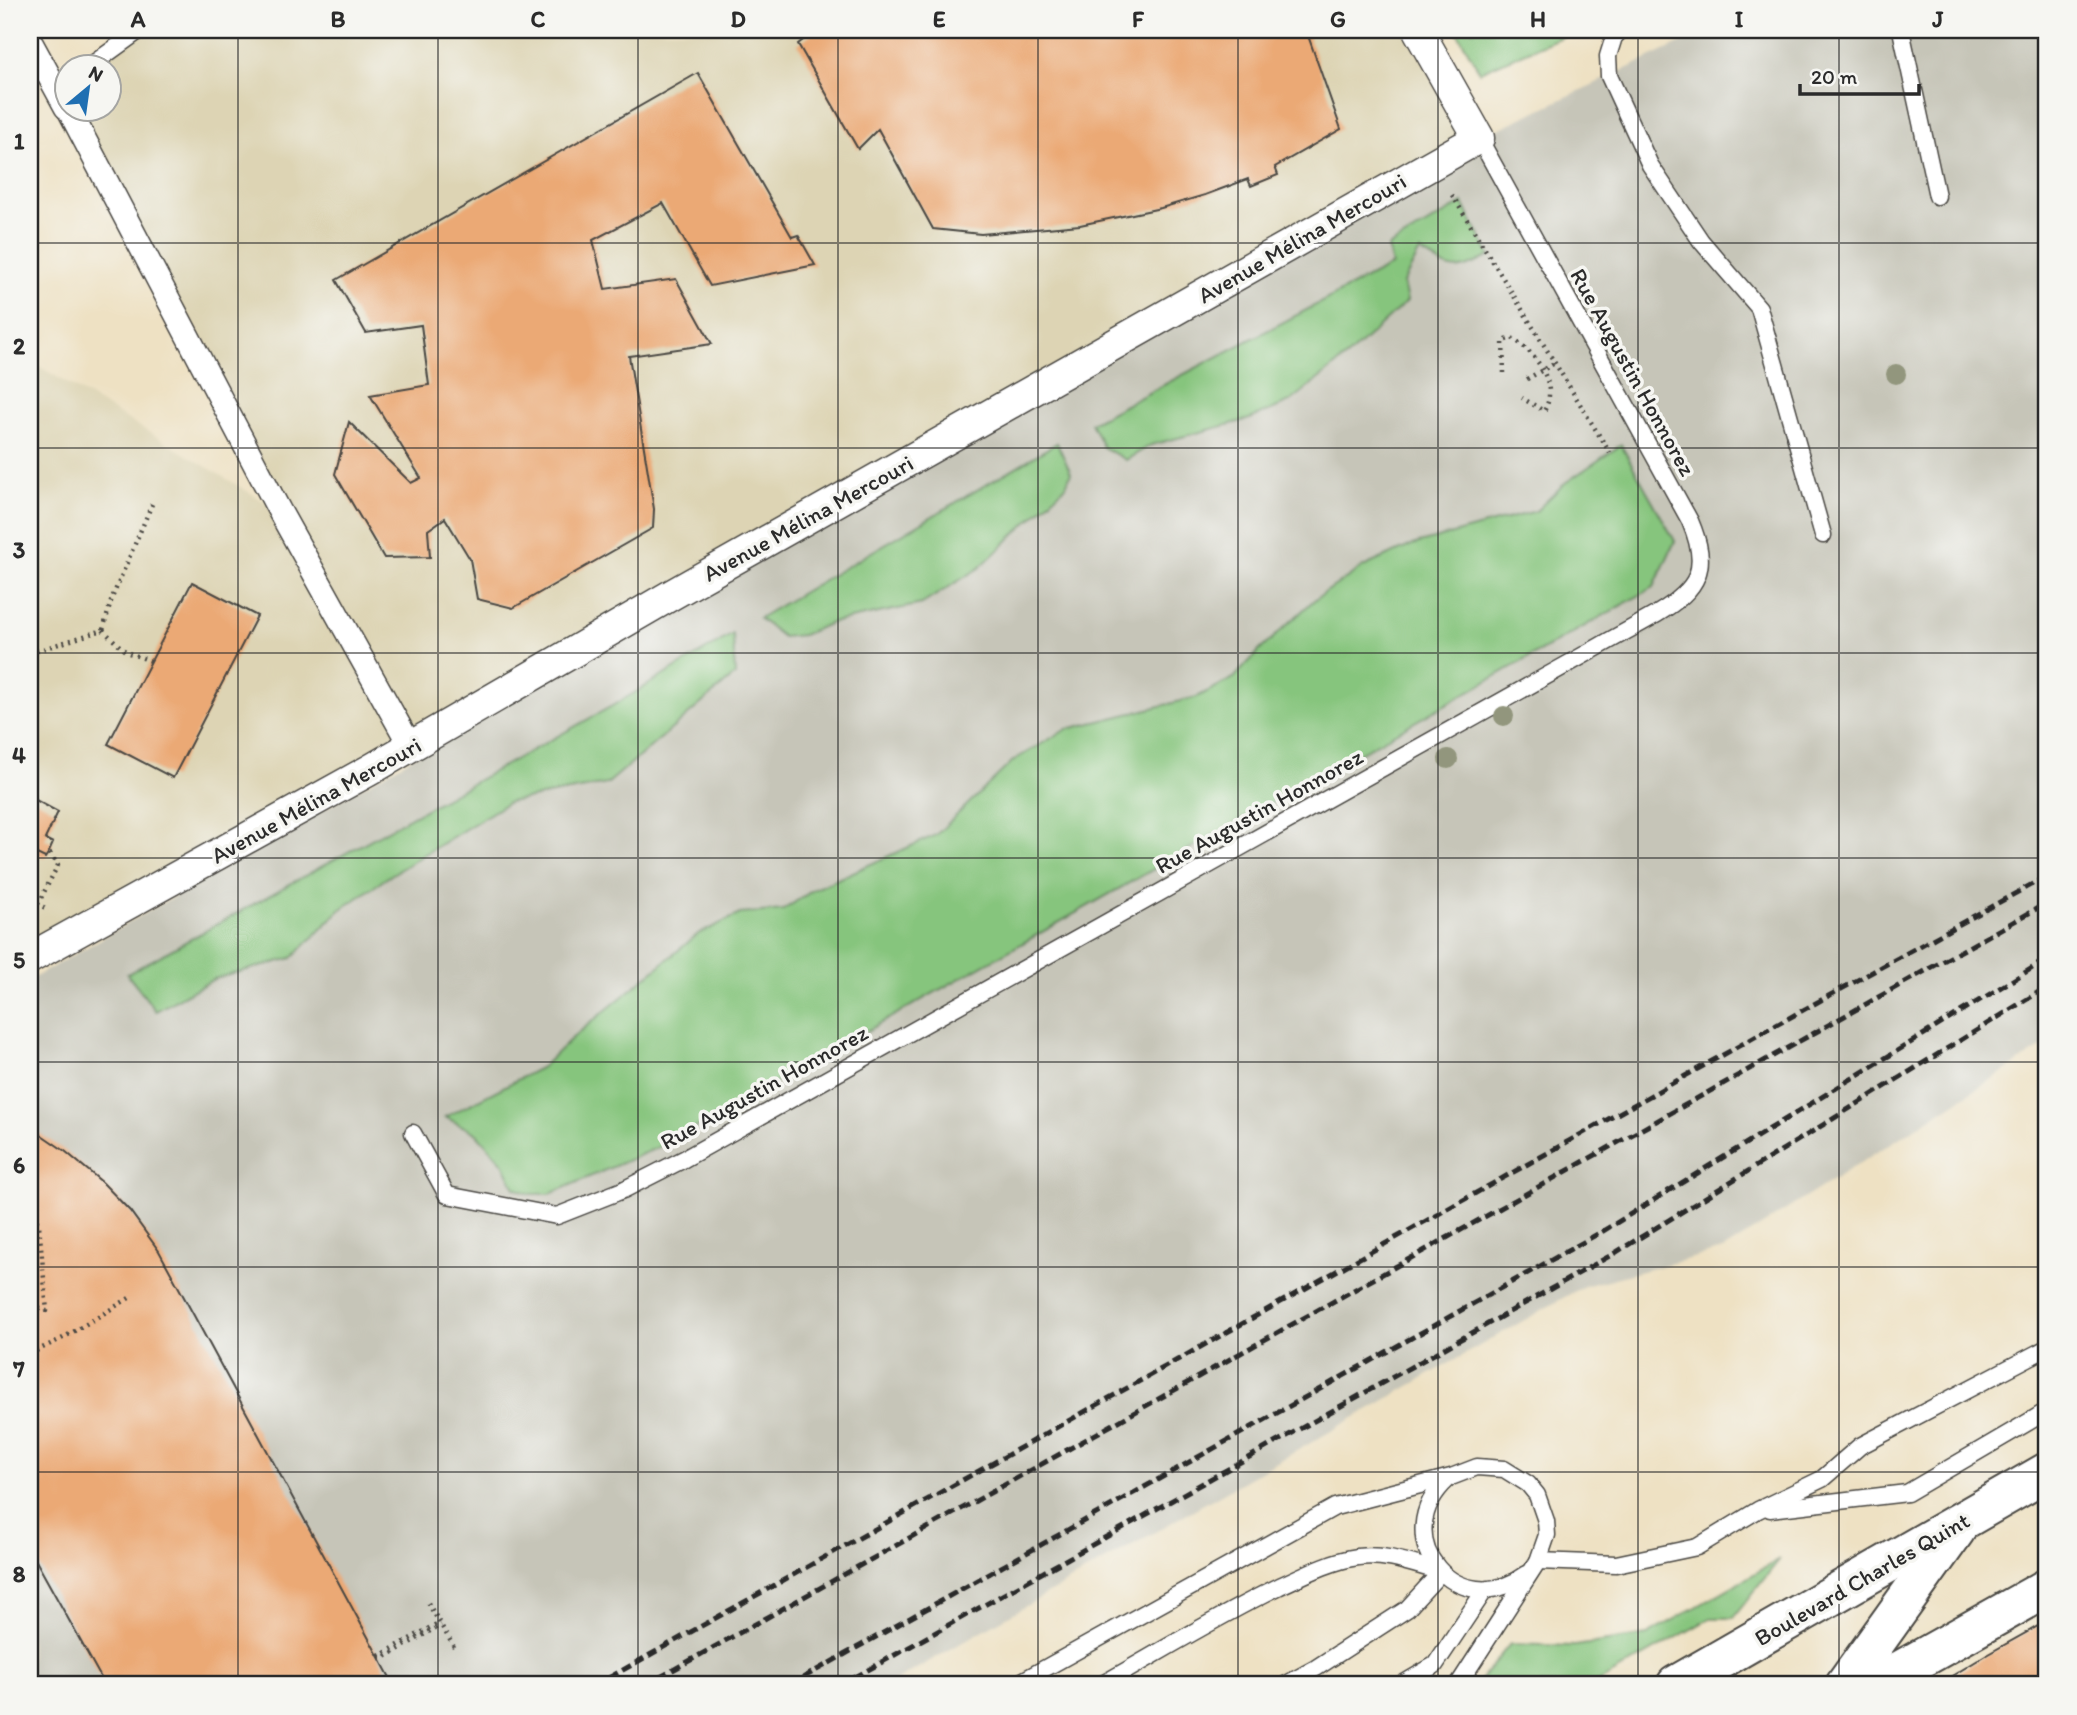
<svg xmlns="http://www.w3.org/2000/svg" width="2077" height="1715" font-family="Itim,sans-serif">
<rect width="100%" height="100%" fill="#f6f6f2"/>
<filter id="ink" filterUnits="userSpaceOnUse"><feTurbulence type="fractalNoise" baseFrequency=".0143" numOctaves="2"/><feDisplacementMap in="SourceGraphic" scale="14" xChannelSelector="R" yChannelSelector="G"/><feConvolveMatrix kernelMatrix="1 2 1 2 8 2 1 2 1" color-interpolation-filters="sRGB"/></filter>
<filter id="wash" filterUnits="userSpaceOnUse"><feTurbulence type="fractalNoise" baseFrequency=".00686" numOctaves="4" result="noise"/><feDisplacementMap in="SourceGraphic" scale="28" xChannelSelector="R" yChannelSelector="G"/><feGaussianBlur stdDeviation="1.57" result="paint"/><feColorMatrix in="noise" values="0 0 0 0 0 0 0 0 0 0 0 0 0 0 0 0 0 1.4 0 .05"/><feComposite in="paint" operator="in"/></filter>
<g filter="url(#wash)">
<rect width="100%" height="100%" fill="#eee1c3"/>
<path fill="#ddd4b4" d="M140,30H1418L1479,138L30,958V361L277,509L68,109L108,108V66H90Z"/>
<path fill="#c6c5b8" d="M1709,30H2047V1044L1723,1250L1584,1286L888,1685H30V980L1479,138Z"/>
<g fill="#86c57d" stroke="#587854" stroke-width="2">
<path d="M1456,30H1577L1480,72Z"/>
<path d="M1463,203L1490,256C1453,275 1453,272 1420,251L1403,283L1407,301L1351,353L1290,402L1250,419L1151,445L1126,460L1103,447L1091,423L1392,265L1388,247Z"/>
<path d="M1057,443L1071,473L1066,486L979,568L922,604L831,623L803,635L783,637L759,618Z"/>
<path d="M1621,445L1675,541L1654,587L668,1143L550,1194H530L515,1188L503,1163L476,1133L445,1117L542,1067L571,1039L698,934L740,914L783,910L815,889L936,835L1014,760L1067,729L1197,697L1234,678L1259,651L1314,600L1363,567L1412,545L1536,511L1565,483Z"/>
<path d="M733,634L735,675L607,784L509,802L391,875L340,910L292,958L214,979L156,1011L127,974L614,705Z"/>
<path d="M1780,1559L1733,1618H1711L1593,1685H1476L1510,1644L1575,1646L1647,1635Z"/>
</g>
<g id="blocks">
<g fill="#eba974">
<path d="M816,30H1306L1341,129L1275,167L1278,175L1251,186L1248,179L1205,195L1161,208L1080,225L981,234L933,229L878,129L858,149L798,44Z"/>
<path d="M698,73L792,237L798,235L815,265L710,286L663,203L593,240L605,289L676,279L712,344L629,356L654,509L653,528L513,608L477,599L470,559L445,518L428,530L430,557L384,558L335,474L349,422L411,483L421,478L370,395L429,385L421,325L366,333L336,280Z"/>
<path d="M192,582L257,616L173,778L108,744Z"/>
<path d="M30,797L58,812L45,839L53,843L49,852L45,858L37,854L30,868Z"/>
<path d="M30,1127L65,1151L103,1183L130,1211L159,1251L394,1685H105L30,1550Z"/>
<path d="M2047,1621V1685H1937L1988,1654Z"/>
</g>
</g>
</g>
<g filter="url(#ink)">
<use href="#blocks" fill-opacity="0" stroke="#484642" stroke-width="2"/>
<g fill="none" stroke-linecap="round" stroke-linejoin="round">
<defs>
<g id="service">
<path d="M1621,30L1614,37L1608,56L1609,76L1650,165L1701,241L1759,308L1823,535"/>
<path d="M1901,30L1937,196"/>
<path d="M90,66L140,30"/>
<path d="M413,1133L447,1195L557,1216L623,1190L684,1159L1600,646C1619,635 1638,625 1657,614C1700,588 1710,568 1690,521L1479,138"/>
<path d="M1448,1479C1384,1538 1458,1625 1527,1574"/>
<path d="M1770,1509L1907,1493L2047,1411"/>
<path d="M1538,1561L1616,1564L1697,1547L1758,1510L1822,1479L1860,1446L2047,1348"/>
<path d="M1015,1685L1335,1507L1451,1477L1477,1467L1504,1469L1528,1484L1537,1495L1546,1521L1547,1535L1538,1561L1458,1685"/>
<path d="M1101,1685C1160,1652 1218,1616 1278,1587C1304,1575 1330,1561 1358,1557C1386,1553 1415,1565 1441,1572"/>
<path d="M1285,1685L1316,1668L1407,1609L1441,1572"/>
<path d="M1401,1685L1435,1665L1485,1590"/>
</g>
<g id="pedestrian">
<path d="M30,41L66,107"/>
<path d="M68,108L279,510L411,747"/>
</g>
<path id="minor" d="M30,958L370,770L673,594L1479,138L1418,30"/>
<path id="tertiary" d="M1874,1685L2047,1588"/>
<g id="trunk">
<path d="M1676,1685L2047,1472"/>
<path d="M1845,1685L1956,1530"/>
</g>
</defs>
<use href="#service" stroke="#484642" stroke-width="19"/>
<use href="#pedestrian" stroke="#484642" stroke-width="26"/>
<use href="#minor" stroke="#484642" stroke-width="33"/>
<use href="#tertiary" stroke="#484642" stroke-width="42"/>
<use href="#trunk" stroke="#484642" stroke-width="42"/>
<g stroke="#484642" stroke-width="4.5" stroke-dasharray="2 5" stroke-linecap="butt">
<path d="M1452,195L1610,453"/>
<path d="M1504,373L1503,341L1512,338C1535,352 1560,385 1544,411L1522,398"/>
<path d="M1527,379L1555,363"/>
<path d="M103,630L126,652L151,661"/>
<path d="M30,653L103,630L112,598L152,504"/>
<path d="M30,901L48,909"/>
<path d="M38,904L58,865L49,852"/>
<path d="M30,1208L39,1225L47,1311L30,1305"/>
<path d="M30,1354L63,1338L131,1297"/>
<path d="M428,1603L454,1647"/>
<path d="M379,1656L440,1622"/>
<path d="M380,1660L441,1625"/>
</g>
<use href="#service" stroke="#fff" stroke-width="16"/>
<use href="#pedestrian" stroke="#fff" stroke-width="23"/>
<use href="#minor" stroke="#fff" stroke-width="30"/>
<use href="#tertiary" stroke="#fff" stroke-width="38"/>
<use href="#trunk" stroke="#fff" stroke-width="38"/>
<g stroke="#2b2b2b" stroke-width="5" stroke-dasharray="10 5" stroke-linecap="butt">
<path d="M596,1685L1814,1004L2047,876"/>
<path d="M646,1685L2047,903"/>
<path d="M790,1685L1603,1231L2047,959"/>
<path d="M841,1685L1615,1253L2047,987"/>
</g>
</g>
<g fill="#92967d">
<circle cx="1896" cy="374" r="10"/>
<circle cx="1504" cy="716" r="10"/>
<circle cx="1448" cy="759" r="10"/>
</g>
</g>
<path fill="none" stroke="#2b2b2b" stroke-width="2" stroke-opacity="0.55" d="M238,30V1685M438,30V1685M638,30V1685M838,30V1685M1038,30V1685M1238,30V1685M1438,30V1685M1638,30V1685M1839,30V1685M30,243H2047M30,448H2047M30,653H2047M30,858H2047M30,1062H2047M30,1267H2047M30,1472H2047"/>
<g text-anchor="middle" stroke-width="7" stroke-linejoin="round" paint-order="stroke">
<g font-size="23" fill="#2b2b2b" stroke="#f6f6f2">
<text transform="translate(1302 238) rotate(-30)" y="8">Avenue Mélina Mercouri</text>
<text transform="translate(1633 372) rotate(61)" y="8">Rue Augustin Honnorez</text>
<text transform="translate(808 518) rotate(-29)" y="8">Avenue Mélina Mercouri</text>
<text transform="translate(316 800) rotate(-29)" y="8">Avenue Mélina Mercouri</text>
<text transform="translate(1259 811) rotate(-29)" y="8">Rue Augustin Honnorez</text>
<text transform="translate(764 1087) rotate(-29)" y="8">Rue Augustin Honnorez</text>
<text transform="translate(1862 1579) rotate(-30)" y="8">Boulevard Charles Quint</text>
</g>
</g>
<rect width="2077" height="1715" fill="none" stroke="#f6f6f2" stroke-width="77"/>
<g transform="translate(88 88) rotate(29)"><circle r="33" fill="#f6f6f2" stroke="#a5a5a2" stroke-width="2"/>
<path d="M0-5L12 26L0 18L-12 26Z" fill="#1f6fb2"/>
<text y="-10" font-size="19" font-weight="bold" text-anchor="middle" fill="#2b2b2b">N</text>
</g>
<path d="M1800 84v10h119v-10" fill="none" stroke="#2b2b2b" stroke-width="3.5"/>
<text x="1811" y="84" font-size="21" fill="#2b2b2b" stroke="#f6f6f2" stroke-width="5" paint-order="stroke">20 m</text>
<rect x="38" y="38" width="2000" height="1638" fill="none" stroke="#2b2b2b" stroke-width="2.5"/>
<g font-size="23" text-anchor="middle" font-weight="bold" fill="#2b2b2b">
<text x="138" y="27">A</text>
<text x="338" y="27">B</text>
<text x="538" y="27">C</text>
<text x="738" y="27">D</text>
<text x="939" y="27">E</text>
<text x="1138" y="27">F</text>
<text x="1338" y="27">G</text>
<text x="1538" y="27">H</text>
<text x="1739" y="27">I</text>
<text x="1938" y="27">J</text>
<text x="19" y="149">1</text>
<text x="19" y="354">2</text>
<text x="19" y="558">3</text>
<text x="19" y="763">4</text>
<text x="19" y="968">5</text>
<text x="19" y="1173">6</text>
<text x="19" y="1377">7</text>
<text x="19" y="1582">8</text>
</g>
</svg>
